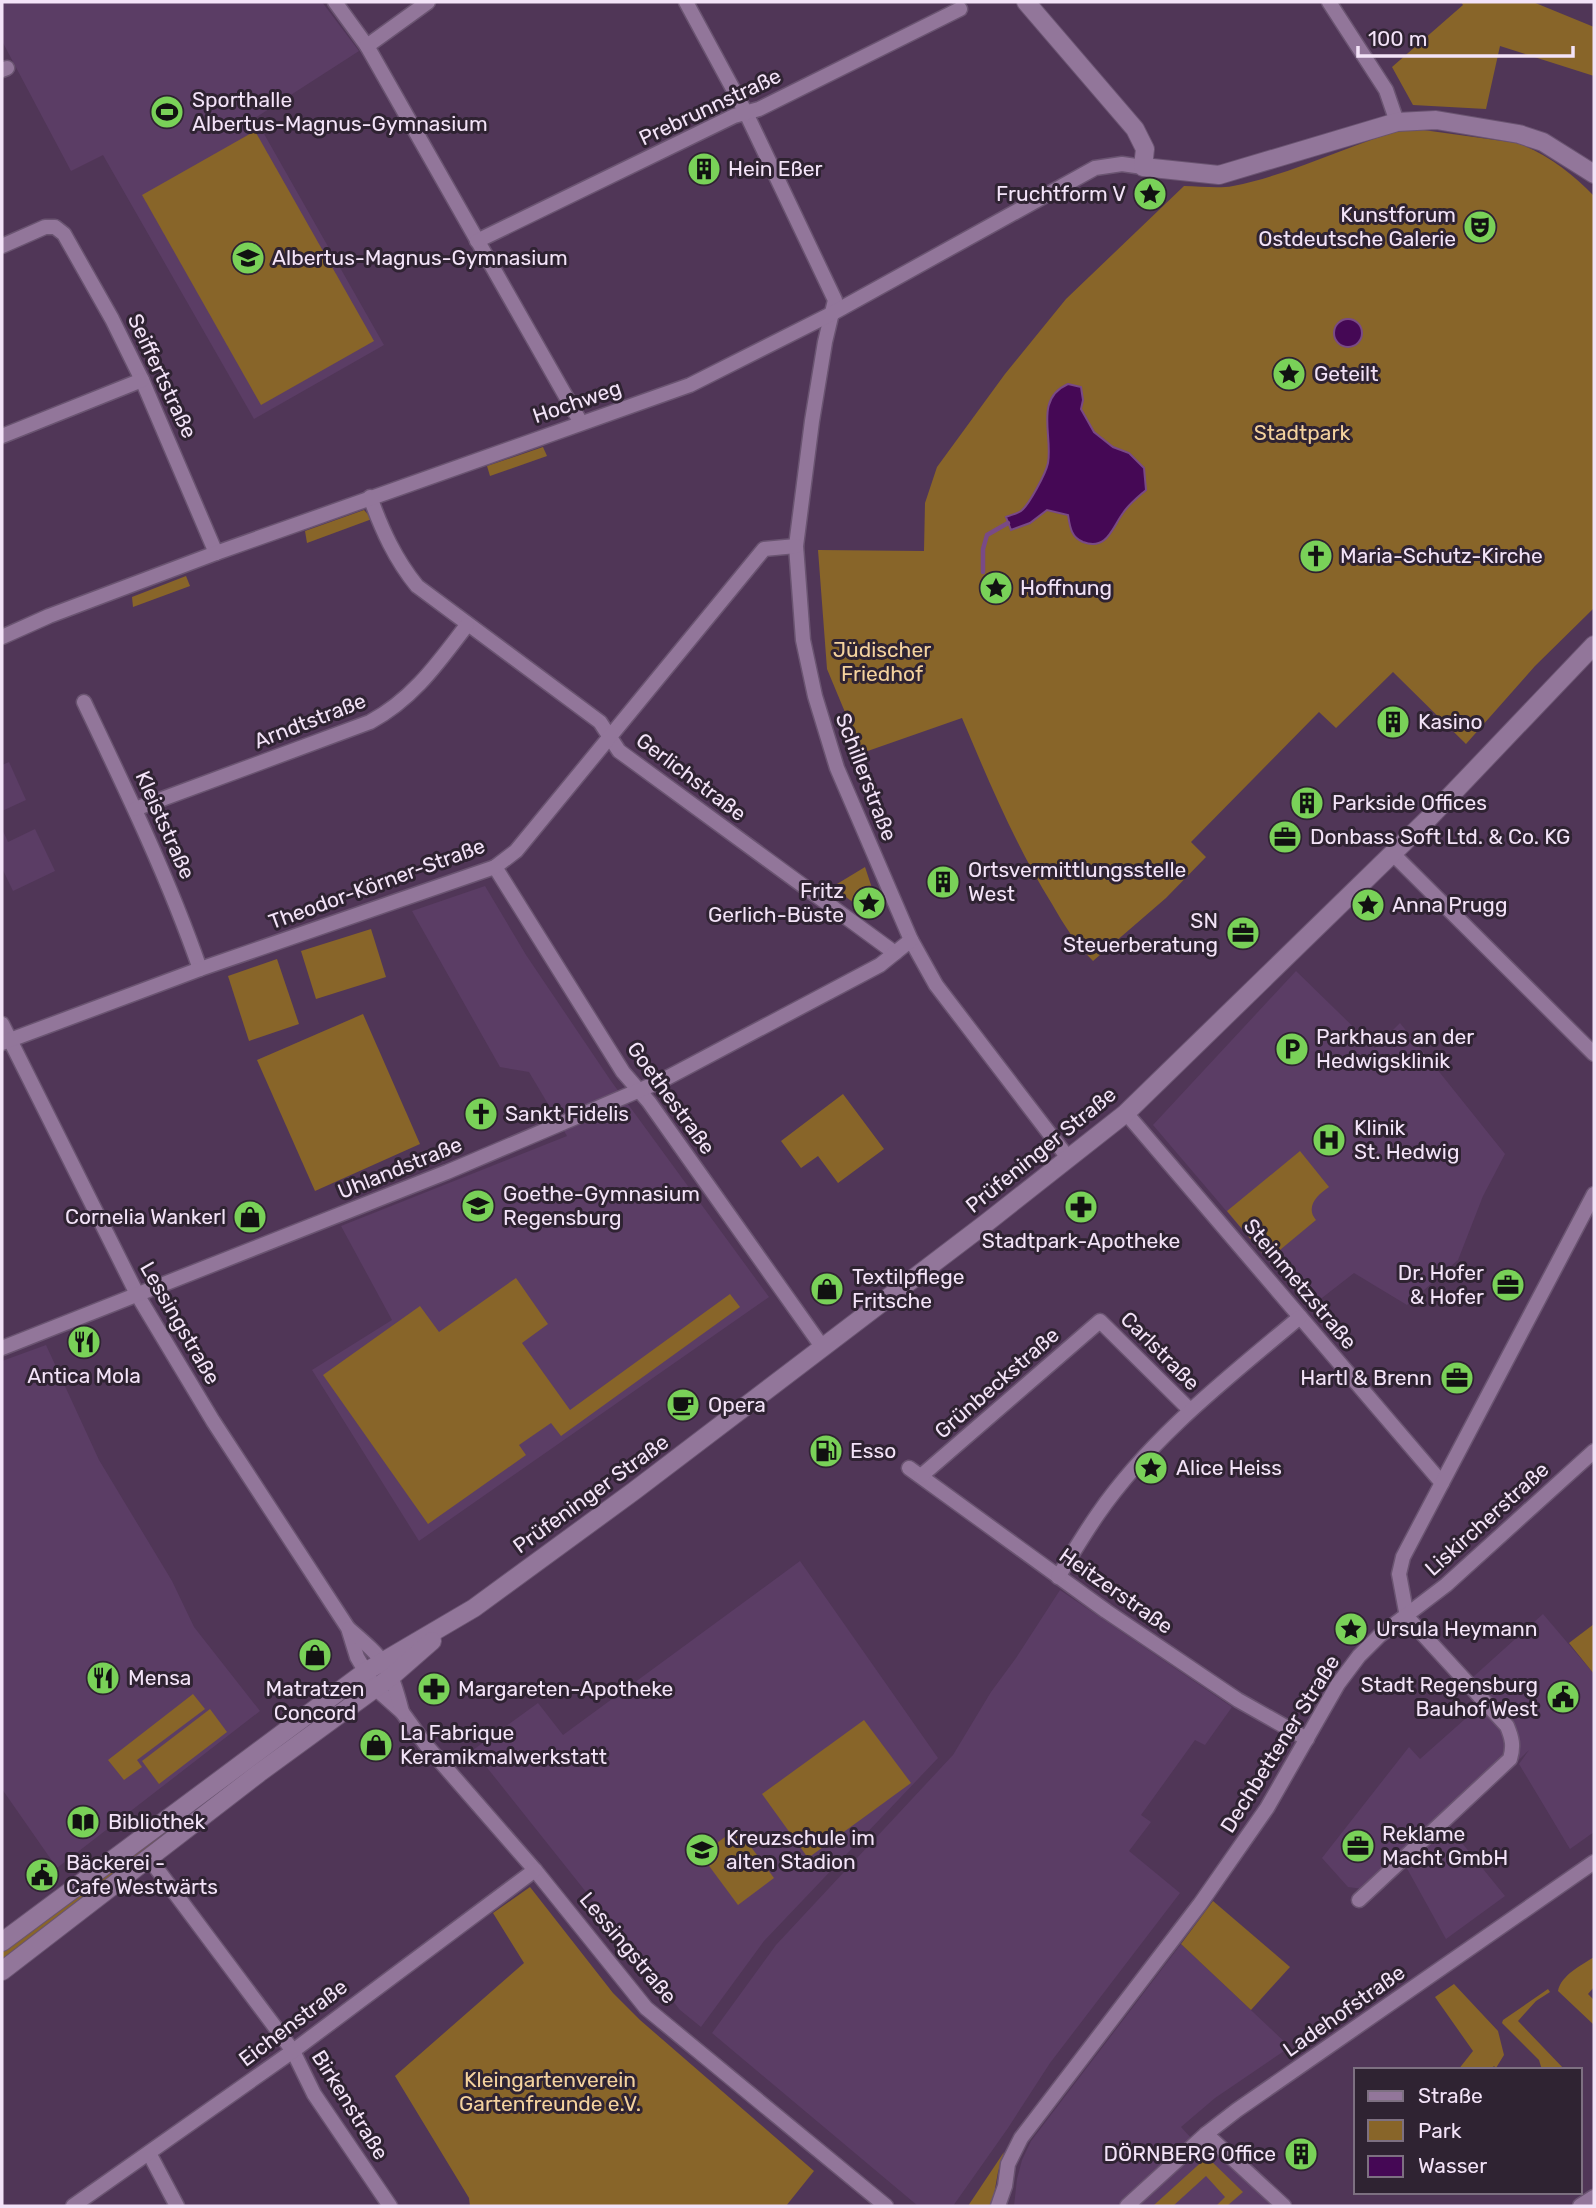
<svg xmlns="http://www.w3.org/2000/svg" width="1596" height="2208" font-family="Rubik,sans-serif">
<rect width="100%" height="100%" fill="#503657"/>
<g fill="#5b3d65">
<path d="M2,2H322L359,51L255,118L384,345L254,419L103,155L71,171L2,41Z"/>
<path d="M9,762L26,800L2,811V765Z"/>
<path d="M2,829L8,842L35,829L55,871L13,891L2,868Z"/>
<path d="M485,886L526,955L611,1081L769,1297L419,1541L312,1370L392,1320L341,1226L567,1136L529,1072L500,1067L412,911Z"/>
<path d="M1296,971L1375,1048L1400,1023L1505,1154L1483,1196L1458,1260L1407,1305L1354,1273L1309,1308L1153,1125Z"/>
<path d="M46,1345L99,1460L172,1581L194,1627L260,1711L57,1868L2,1789V1361Z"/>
<path d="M800,1561L938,1758L764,1941L701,2027L680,2010L473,1750L538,1703L563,1735Z"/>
<path d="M1060,1590L1232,1707L1205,1745L1195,1740L1141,1815L1151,1822L1129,1851L1180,1893L1050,2063L1008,2128L953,2206H918L712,2033L776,1945L953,1755L991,1692L1016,1658Z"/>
<path d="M1543,1614L1594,1674V1832L1570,1849L1519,1764L1529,1750L1449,1827L1505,1896L1446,1939L1399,1854L1363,1889L1348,1887L1322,1858L1409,1747L1420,1759L1491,1696L1473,1677Z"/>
<path d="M1181,1944L1290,2047L1215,2098L1181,2127L1203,2151H1214L1275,2206H1014L1017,2179L1022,2160L1031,2141Z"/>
</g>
<g fill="#886529">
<path d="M1461,2H1533L1594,27V76L1500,46L1486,109L1413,105L1392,67L1463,5Z"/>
<path d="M1409,128L1517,143C1547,154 1573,174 1594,196V608L1535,666L1466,744L1393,672L1336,728L1319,712L1191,842L1206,857L1166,898L1093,961C1076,944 1064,925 1052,904C1015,844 989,782 962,718L862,753L827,669L818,550L924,551L925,503L937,467L1005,374L1066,299L1184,186C1200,186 1218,189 1233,186C1294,174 1349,144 1409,128Z"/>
<path d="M255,131L374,341L261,405L142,195Z"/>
<path d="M543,447L547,456L490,476L487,466Z"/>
<path d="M364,510L372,519L307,543L305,531Z"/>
<path d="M186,576L190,586L133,607L132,597Z"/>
<path d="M865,867L878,906L868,913L832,887Z"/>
<path d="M371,929L386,977L316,999L301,951Z"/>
<path d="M277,959L299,1024L249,1041L228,976Z"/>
<path d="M363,1014L420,1144L315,1191L257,1060Z"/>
<path d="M843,1094L884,1149L838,1183L818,1156L801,1168L781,1141Z"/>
<path d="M1300,1151L1329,1187C1317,1195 1305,1207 1316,1220L1268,1260L1227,1211Z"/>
<path d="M516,1278L548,1324L522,1343L570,1410L730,1294L740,1307L561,1436L551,1423L519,1445L526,1455L428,1524L323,1375L420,1306L439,1332Z"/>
<path d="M1594,1624V1674L1569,1643Z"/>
<path d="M193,1694L205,1709L137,1760L142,1767L124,1780L108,1760Z"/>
<path d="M210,1709L227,1732L159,1784L142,1761Z"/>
<path d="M864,1720L911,1783L808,1858L762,1794Z"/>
<path d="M253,1762L238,1779L2,1959V1951Z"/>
<path d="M737,1828L774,1878L738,1905L701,1855Z"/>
<path d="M530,1887L613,1993L640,2020L814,2171L786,2206H470L469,2198L395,2076L524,1963L493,1913Z"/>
<path d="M1213,1901L1290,1967L1251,2010L1181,1944Z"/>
<path d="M1594,1957V1987L1588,1994L1594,2000V2025L1558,1991C1561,1975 1582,1965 1594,1957Z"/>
<path d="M1454,1984L1498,2031L1504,2055L1496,2068L1494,2066L1490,2070H1458L1473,2051L1435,1997Z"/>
<path d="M1548,1989L1550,1992L1536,2001L1518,2021L1565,2070H1542L1539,2060L1502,2023L1503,2020Z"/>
<path d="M1004,2152L998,2172L992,2206H968Z"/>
<path d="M1207,2157L1243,2192L1227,2206H1216L1225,2197L1206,2176L1173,2206L1154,2205Z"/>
</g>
<g fill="#450855" stroke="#794a86" stroke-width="2">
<circle cx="1348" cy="333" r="14"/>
<path d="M1068,384L1081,387L1083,400L1081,409L1094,432L1113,447L1129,453L1144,468L1146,490C1138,497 1129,504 1123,513C1112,528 1107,551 1083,542C1071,537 1070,527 1068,515L1047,510L1030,523L1011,530L1006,517C1010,515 1017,514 1021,511C1029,505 1046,473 1048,463C1053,435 1034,399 1068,384Z"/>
</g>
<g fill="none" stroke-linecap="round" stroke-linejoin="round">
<path stroke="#794a86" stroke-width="4.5" d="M983,572V549L987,535L1008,523"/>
<defs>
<g id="minor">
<path d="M335,2L367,46L581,423"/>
<path d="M686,2L746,113L835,300L825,342L812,421L796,546L803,640L815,696L837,768L911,940L936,985L1069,1159"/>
<path d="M1329,2L1386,90L1397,122"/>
<path d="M367,46L428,2"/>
<path d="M2,70L7,68"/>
<path d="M477,241L734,116L759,109L960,9"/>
<path d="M2,246L45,227H55L64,234L112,319L142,380L216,553"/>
<path d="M2,436L142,380"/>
<path d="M370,497C382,530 395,559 417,586L600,722L619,751L895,953"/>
<path d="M2,637L49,616L216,553L690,385L831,314L1095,168L1122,164L1143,167"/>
<path d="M84,702C126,790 168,877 200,969"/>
<path d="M135,809L370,722C413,699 438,663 467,625"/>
<path d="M1393,854L1594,1054"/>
<path d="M495,867L623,1072L649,1102L823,1348"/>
<path d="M2,1024L138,1296L213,1421L348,1628L357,1657L375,1688L402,1712L426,1745L535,1870L646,2008L886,2206"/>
<path d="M2,1043L200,969L495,867L516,851L764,549L796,546"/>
<path d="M1126,1113L1442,1483"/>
<path d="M2,1348L447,1172L661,1081L880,965L911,940"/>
<path d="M909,1468L1106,1611L1238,1700L1307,1739"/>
<path d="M921,1476L1100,1321L1190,1410"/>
<path d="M1058,1577C1071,1556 1084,1534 1098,1514C1152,1436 1229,1377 1300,1317"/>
<path d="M1407,1617L1399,1574L1403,1557L1594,1194"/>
<path d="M349,1629C385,1660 390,1666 402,1712"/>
<path d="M148,1857L293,2051L314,2094L390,2206"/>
<path d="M1359,1900L1510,1759C1514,1746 1512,1738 1507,1726L1407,1617"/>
<path d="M1206,2134L1284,2206"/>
<path d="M149,2153L177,2206"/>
<path d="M73,2206L293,2051L535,1870"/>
<path d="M998,2206L1005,2186L1008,2164L1021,2138L1200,1904L1267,1808L1338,1684L1359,1656L1379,1636L1446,1585L1594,1451"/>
<path d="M1127,2206L1206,2134L1237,2110L1594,1862"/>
<path d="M1580,2206L1594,2197"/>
</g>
<g id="tertiary">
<path d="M1026,2L1135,129L1145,149L1143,167L1219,175L1397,122L1436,120L1519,134L1543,142L1594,174"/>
<path d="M2,1942L365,1672L474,1608L634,1491L985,1224L1126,1113L1430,817L1594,645"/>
<path d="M2,1971L259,1773L392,1676L432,1641"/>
</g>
</defs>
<use href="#minor" stroke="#6a5471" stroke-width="17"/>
<use href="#tertiary" stroke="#6a5471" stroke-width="20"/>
<use href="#minor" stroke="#92769a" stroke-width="14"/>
<use href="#tertiary" stroke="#92769a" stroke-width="18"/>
</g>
<defs>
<symbol id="stadium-disc" viewBox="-11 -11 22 22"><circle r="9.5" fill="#79d158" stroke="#2f2332"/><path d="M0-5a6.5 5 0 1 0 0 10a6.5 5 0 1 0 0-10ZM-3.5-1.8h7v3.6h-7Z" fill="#111"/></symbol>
<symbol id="building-disc" viewBox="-11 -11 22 22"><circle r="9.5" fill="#79d158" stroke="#2f2332"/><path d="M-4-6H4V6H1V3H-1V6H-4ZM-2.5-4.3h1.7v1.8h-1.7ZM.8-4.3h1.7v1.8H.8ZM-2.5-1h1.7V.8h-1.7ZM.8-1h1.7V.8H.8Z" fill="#111"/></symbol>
<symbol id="sight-disc" viewBox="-11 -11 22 22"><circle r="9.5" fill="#79d158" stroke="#2f2332"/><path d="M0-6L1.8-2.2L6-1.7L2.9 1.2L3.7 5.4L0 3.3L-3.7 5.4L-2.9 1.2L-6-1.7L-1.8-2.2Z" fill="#111"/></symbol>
<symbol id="theatre-disc" viewBox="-11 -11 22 22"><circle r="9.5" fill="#79d158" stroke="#2f2332"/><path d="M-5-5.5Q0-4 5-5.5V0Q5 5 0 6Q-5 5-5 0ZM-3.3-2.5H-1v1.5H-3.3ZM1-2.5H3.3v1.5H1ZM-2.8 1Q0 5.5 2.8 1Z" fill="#111"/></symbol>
<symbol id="school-disc" viewBox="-11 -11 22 22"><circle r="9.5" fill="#79d158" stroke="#2f2332"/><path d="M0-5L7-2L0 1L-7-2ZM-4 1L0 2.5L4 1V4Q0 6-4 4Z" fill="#111"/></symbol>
<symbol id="church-disc" viewBox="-11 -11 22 22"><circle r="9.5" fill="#79d158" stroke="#2f2332"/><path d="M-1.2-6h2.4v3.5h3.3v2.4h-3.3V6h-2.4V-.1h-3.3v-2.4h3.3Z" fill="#111"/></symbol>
<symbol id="office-disc" viewBox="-11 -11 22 22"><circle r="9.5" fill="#79d158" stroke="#2f2332"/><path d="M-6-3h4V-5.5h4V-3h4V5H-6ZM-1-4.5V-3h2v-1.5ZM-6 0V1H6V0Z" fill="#111"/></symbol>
<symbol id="parking-disc" viewBox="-11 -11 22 22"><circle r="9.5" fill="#79d158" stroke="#2f2332"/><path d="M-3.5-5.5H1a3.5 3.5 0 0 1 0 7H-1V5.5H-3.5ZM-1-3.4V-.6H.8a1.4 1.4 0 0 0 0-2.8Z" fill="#111"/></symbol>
<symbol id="hospital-disc" viewBox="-11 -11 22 22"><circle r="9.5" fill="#79d158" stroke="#2f2332"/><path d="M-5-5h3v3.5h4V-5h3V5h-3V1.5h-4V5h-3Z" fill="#111"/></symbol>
<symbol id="pharmacy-disc" viewBox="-11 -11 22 22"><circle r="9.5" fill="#79d158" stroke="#2f2332"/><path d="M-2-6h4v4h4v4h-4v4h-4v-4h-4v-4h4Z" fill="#111"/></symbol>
<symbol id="shop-disc" viewBox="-11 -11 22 22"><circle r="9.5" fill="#79d158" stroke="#2f2332"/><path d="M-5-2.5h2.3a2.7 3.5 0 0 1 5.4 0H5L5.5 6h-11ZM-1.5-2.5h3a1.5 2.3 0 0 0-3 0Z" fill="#111"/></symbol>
<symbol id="restaurant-disc" viewBox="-11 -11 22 22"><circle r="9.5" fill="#79d158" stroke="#2f2332"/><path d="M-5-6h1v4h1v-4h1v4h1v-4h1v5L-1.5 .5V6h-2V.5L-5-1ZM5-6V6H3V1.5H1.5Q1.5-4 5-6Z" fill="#111"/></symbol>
<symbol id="cafe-disc" viewBox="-11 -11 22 22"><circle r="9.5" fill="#79d158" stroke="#2f2332"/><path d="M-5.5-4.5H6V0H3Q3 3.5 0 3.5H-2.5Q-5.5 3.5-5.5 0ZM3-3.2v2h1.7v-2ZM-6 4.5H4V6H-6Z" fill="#111"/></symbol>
<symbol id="fuel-disc" viewBox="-11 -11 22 22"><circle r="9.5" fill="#79d158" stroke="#2f2332"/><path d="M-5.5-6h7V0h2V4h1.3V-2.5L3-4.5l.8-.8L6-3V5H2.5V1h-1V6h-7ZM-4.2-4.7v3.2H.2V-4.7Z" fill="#111"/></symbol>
<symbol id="civic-disc" viewBox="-11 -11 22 22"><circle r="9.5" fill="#79d158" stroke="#2f2332"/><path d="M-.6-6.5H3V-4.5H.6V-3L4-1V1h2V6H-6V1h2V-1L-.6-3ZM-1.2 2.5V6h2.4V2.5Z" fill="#111"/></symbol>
<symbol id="library-disc" viewBox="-11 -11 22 22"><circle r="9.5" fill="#79d158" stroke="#2f2332"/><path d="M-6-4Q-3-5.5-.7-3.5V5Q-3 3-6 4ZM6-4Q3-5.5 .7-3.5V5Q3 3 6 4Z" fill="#111"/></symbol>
</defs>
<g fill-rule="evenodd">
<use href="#stadium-disc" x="148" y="93" width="38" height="38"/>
<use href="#building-disc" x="685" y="150" width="38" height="38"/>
<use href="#sight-disc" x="1131" y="175" width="38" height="38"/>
<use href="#theatre-disc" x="1461" y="208" width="38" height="38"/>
<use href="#school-disc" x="229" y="239" width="38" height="38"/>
<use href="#sight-disc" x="1270" y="355" width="38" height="38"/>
<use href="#church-disc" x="1297" y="537" width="38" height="38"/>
<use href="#sight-disc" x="977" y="569" width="38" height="38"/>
<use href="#building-disc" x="1374" y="703" width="38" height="38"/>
<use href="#building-disc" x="1288" y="784" width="38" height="38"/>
<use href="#office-disc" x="1266" y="818" width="38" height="38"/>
<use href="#building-disc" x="924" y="863" width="38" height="38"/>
<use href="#sight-disc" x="850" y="884" width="38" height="38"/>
<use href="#sight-disc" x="1349" y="886" width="38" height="38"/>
<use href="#office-disc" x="1224" y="914" width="38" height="38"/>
<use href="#parking-disc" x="1273" y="1030" width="38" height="38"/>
<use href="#church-disc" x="462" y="1095" width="38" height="38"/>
<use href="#hospital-disc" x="1310" y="1121" width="38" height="38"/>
<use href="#school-disc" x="459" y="1187" width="38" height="38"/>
<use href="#pharmacy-disc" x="1062" y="1188" width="38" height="38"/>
<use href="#shop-disc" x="231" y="1198" width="38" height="38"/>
<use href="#office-disc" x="1489" y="1266" width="38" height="38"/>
<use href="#shop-disc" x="808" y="1270" width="38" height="38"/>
<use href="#restaurant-disc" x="65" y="1323" width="38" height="38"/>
<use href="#office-disc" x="1438" y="1359" width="38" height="38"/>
<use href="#cafe-disc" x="664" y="1386" width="38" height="38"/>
<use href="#fuel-disc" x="807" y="1432" width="38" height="38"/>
<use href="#sight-disc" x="1132" y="1449" width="38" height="38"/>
<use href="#sight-disc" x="1332" y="1610" width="38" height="38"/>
<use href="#shop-disc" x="296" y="1636" width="38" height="38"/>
<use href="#restaurant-disc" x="84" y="1659" width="38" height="38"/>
<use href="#pharmacy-disc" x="415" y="1670" width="38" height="38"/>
<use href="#civic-disc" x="1544" y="1678" width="38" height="38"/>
<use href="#shop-disc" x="357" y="1726" width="38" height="38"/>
<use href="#library-disc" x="64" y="1803" width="38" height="38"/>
<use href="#office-disc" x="1339" y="1827" width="38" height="38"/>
<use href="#school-disc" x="683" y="1831" width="38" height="38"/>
<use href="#civic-disc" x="23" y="1856" width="38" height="38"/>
<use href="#building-disc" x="1282" y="2135" width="38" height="38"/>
</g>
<g text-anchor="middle" stroke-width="6" stroke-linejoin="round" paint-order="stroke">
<g font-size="21" fill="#f3e3f8" stroke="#2f2332" text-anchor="start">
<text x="192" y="107">Sporthalle<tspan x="192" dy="24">Albertus-Magnus-Gymnasium</tspan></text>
<text x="728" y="176">Hein Eßer</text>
<text x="1126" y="201" text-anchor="end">Fruchtform V</text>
<text x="1456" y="222" text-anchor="end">Kunstforum<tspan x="1456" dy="24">Ostdeutsche Galerie</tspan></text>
<text x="272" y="265">Albertus-Magnus-Gymnasium</text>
<text x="1314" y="381">Geteilt</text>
<text x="1340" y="563">Maria-Schutz-Kirche</text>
<text x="1020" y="595">Hoffnung</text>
<text x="1418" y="729">Kasino</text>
<text x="1332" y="810">Parkside Offices</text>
<text x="1310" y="844">Donbass Soft Ltd. &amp; Co. KG</text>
<text x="968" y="877">Ortsvermittlungsstelle<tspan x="968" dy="24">West</tspan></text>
<text x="844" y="898" text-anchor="end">Fritz<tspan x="844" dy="24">Gerlich-Büste</tspan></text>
<text x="1392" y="912">Anna Prugg</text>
<text x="1218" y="928" text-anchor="end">SN<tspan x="1218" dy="24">Steuerberatung</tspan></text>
<text x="1316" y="1044">Parkhaus an der<tspan x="1316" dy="24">Hedwigsklinik</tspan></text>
<text x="505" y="1121">Sankt Fidelis</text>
<text x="1354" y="1135">Klinik<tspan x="1354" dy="24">St. Hedwig</tspan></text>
<text x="503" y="1201">Goethe-Gymnasium<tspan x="503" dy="24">Regensburg</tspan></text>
<text x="226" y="1224" text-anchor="end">Cornelia Wankerl</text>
<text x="1081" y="1248" text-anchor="middle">Stadtpark-Apotheke</text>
<text x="1484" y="1280" text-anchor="end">Dr. Hofer<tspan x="1484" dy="24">&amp; Hofer</tspan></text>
<text x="852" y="1284">Textilpflege<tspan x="852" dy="24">Fritsche</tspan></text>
<text x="84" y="1383" text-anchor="middle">Antica Mola</text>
<text x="1432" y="1385" text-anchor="end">Hartl &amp; Brenn</text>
<text x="708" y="1412">Opera</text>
<text x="850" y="1458">Esso</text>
<text x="1176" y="1475">Alice Heiss</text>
<text x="1376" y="1636">Ursula Heymann</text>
<text x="128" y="1685">Mensa</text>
<text x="1538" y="1692" text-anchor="end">Stadt Regensburg<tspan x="1538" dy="24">Bauhof West</tspan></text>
<text x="315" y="1696" text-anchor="middle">Matratzen<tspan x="315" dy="24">Concord</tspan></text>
<text x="458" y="1696">Margareten-Apotheke</text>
<text x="400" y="1740">La Fabrique<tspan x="400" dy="24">Keramikmalwerkstatt</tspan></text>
<text x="108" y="1829">Bibliothek</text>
<text x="1382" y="1841">Reklame<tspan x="1382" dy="24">Macht GmbH</tspan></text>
<text x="726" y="1845">Kreuzschule im<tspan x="726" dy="24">alten Stadion</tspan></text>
<text x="66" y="1870">Bäckerei -<tspan x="66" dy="24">Cafe Westwärts</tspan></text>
<text x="1276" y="2161" text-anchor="end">DÖRNBERG Office</text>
</g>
<g font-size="21" fill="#f3e3f8" stroke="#2f2332">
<text transform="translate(710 107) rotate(-25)" y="7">Prebrunnstraße</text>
<text transform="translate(162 376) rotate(65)" y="7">Seiffertstraße</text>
<text transform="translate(577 402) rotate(-19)" y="7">Hochweg</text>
<text transform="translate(310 721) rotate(-21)" y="7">Arndtstraße</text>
<text transform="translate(691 777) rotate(37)" y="7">Gerlichstraße</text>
<text transform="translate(866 777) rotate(69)" y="7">Schillerstraße</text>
<text transform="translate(165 825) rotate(66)" y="7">Kleiststraße</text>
<text transform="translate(377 884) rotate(-20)" y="7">Theodor-Körner-Straße</text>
<text transform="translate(671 1098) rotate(54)" y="7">Goethestraße</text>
<text transform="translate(1041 1150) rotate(-39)" y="7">Prüfeninger Straße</text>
<text transform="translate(400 1168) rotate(-22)" y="7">Uhlandstraße</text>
<text transform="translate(1300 1284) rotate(50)" y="7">Steinmetzstraße</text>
<text transform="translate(180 1323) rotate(60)" y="7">Lessingstraße</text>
<text transform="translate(1160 1351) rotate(45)" y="7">Carlstraße</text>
<text transform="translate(997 1383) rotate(-41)" y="7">Grünbeckstraße</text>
<text transform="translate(591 1494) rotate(-36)" y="7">Prüfeninger Straße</text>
<text transform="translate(1487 1519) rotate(-42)" y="7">Liskircherstraße</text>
<text transform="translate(1116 1591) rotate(35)" y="7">Heitzerstraße</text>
<text transform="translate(1280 1744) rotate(-58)" y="7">Dechbettener Straße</text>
<text transform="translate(628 1948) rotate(50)" y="7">Lessingstraße</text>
<text transform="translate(1344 2011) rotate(-35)" y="7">Ladehofstraße</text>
<text transform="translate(293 2023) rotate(-37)" y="7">Eichenstraße</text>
<text transform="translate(350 2105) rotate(58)" y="7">Birkenstraße</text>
</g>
<g font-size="21" fill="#f4d29e" stroke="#2f2332">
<text x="1302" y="440">Stadtpark</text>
<text x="882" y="657">Jüdischer<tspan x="882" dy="24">Friedhof</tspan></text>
<text x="550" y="2087">Kleingartenverein<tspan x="550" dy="24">Gartenfreunde e.V.</tspan></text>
</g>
</g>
<rect width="1596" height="2208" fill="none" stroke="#f3e3f8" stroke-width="7"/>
<rect x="1354" y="2068" width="228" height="126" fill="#2f2332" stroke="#7d7081" stroke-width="2"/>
<rect x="1368" y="2091" width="35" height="10" fill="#92769a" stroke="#7d7081" stroke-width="2"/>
<text x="1418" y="2103" font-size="21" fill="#f3e3f8">Straße</text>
<rect x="1368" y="2120" width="35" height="21" fill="#886529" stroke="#7d7081" stroke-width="2"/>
<text x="1418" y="2138" font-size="21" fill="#f3e3f8">Park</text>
<rect x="1368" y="2156" width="35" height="21" fill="#450855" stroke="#7d7081" stroke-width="2"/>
<text x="1418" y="2173" font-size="21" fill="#f3e3f8">Wasser</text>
<path d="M1358 46v10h215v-10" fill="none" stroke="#f3e3f8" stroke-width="3.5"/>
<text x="1368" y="46" font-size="21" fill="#f3e3f8" stroke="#2f2332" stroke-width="5" paint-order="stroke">100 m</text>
</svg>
